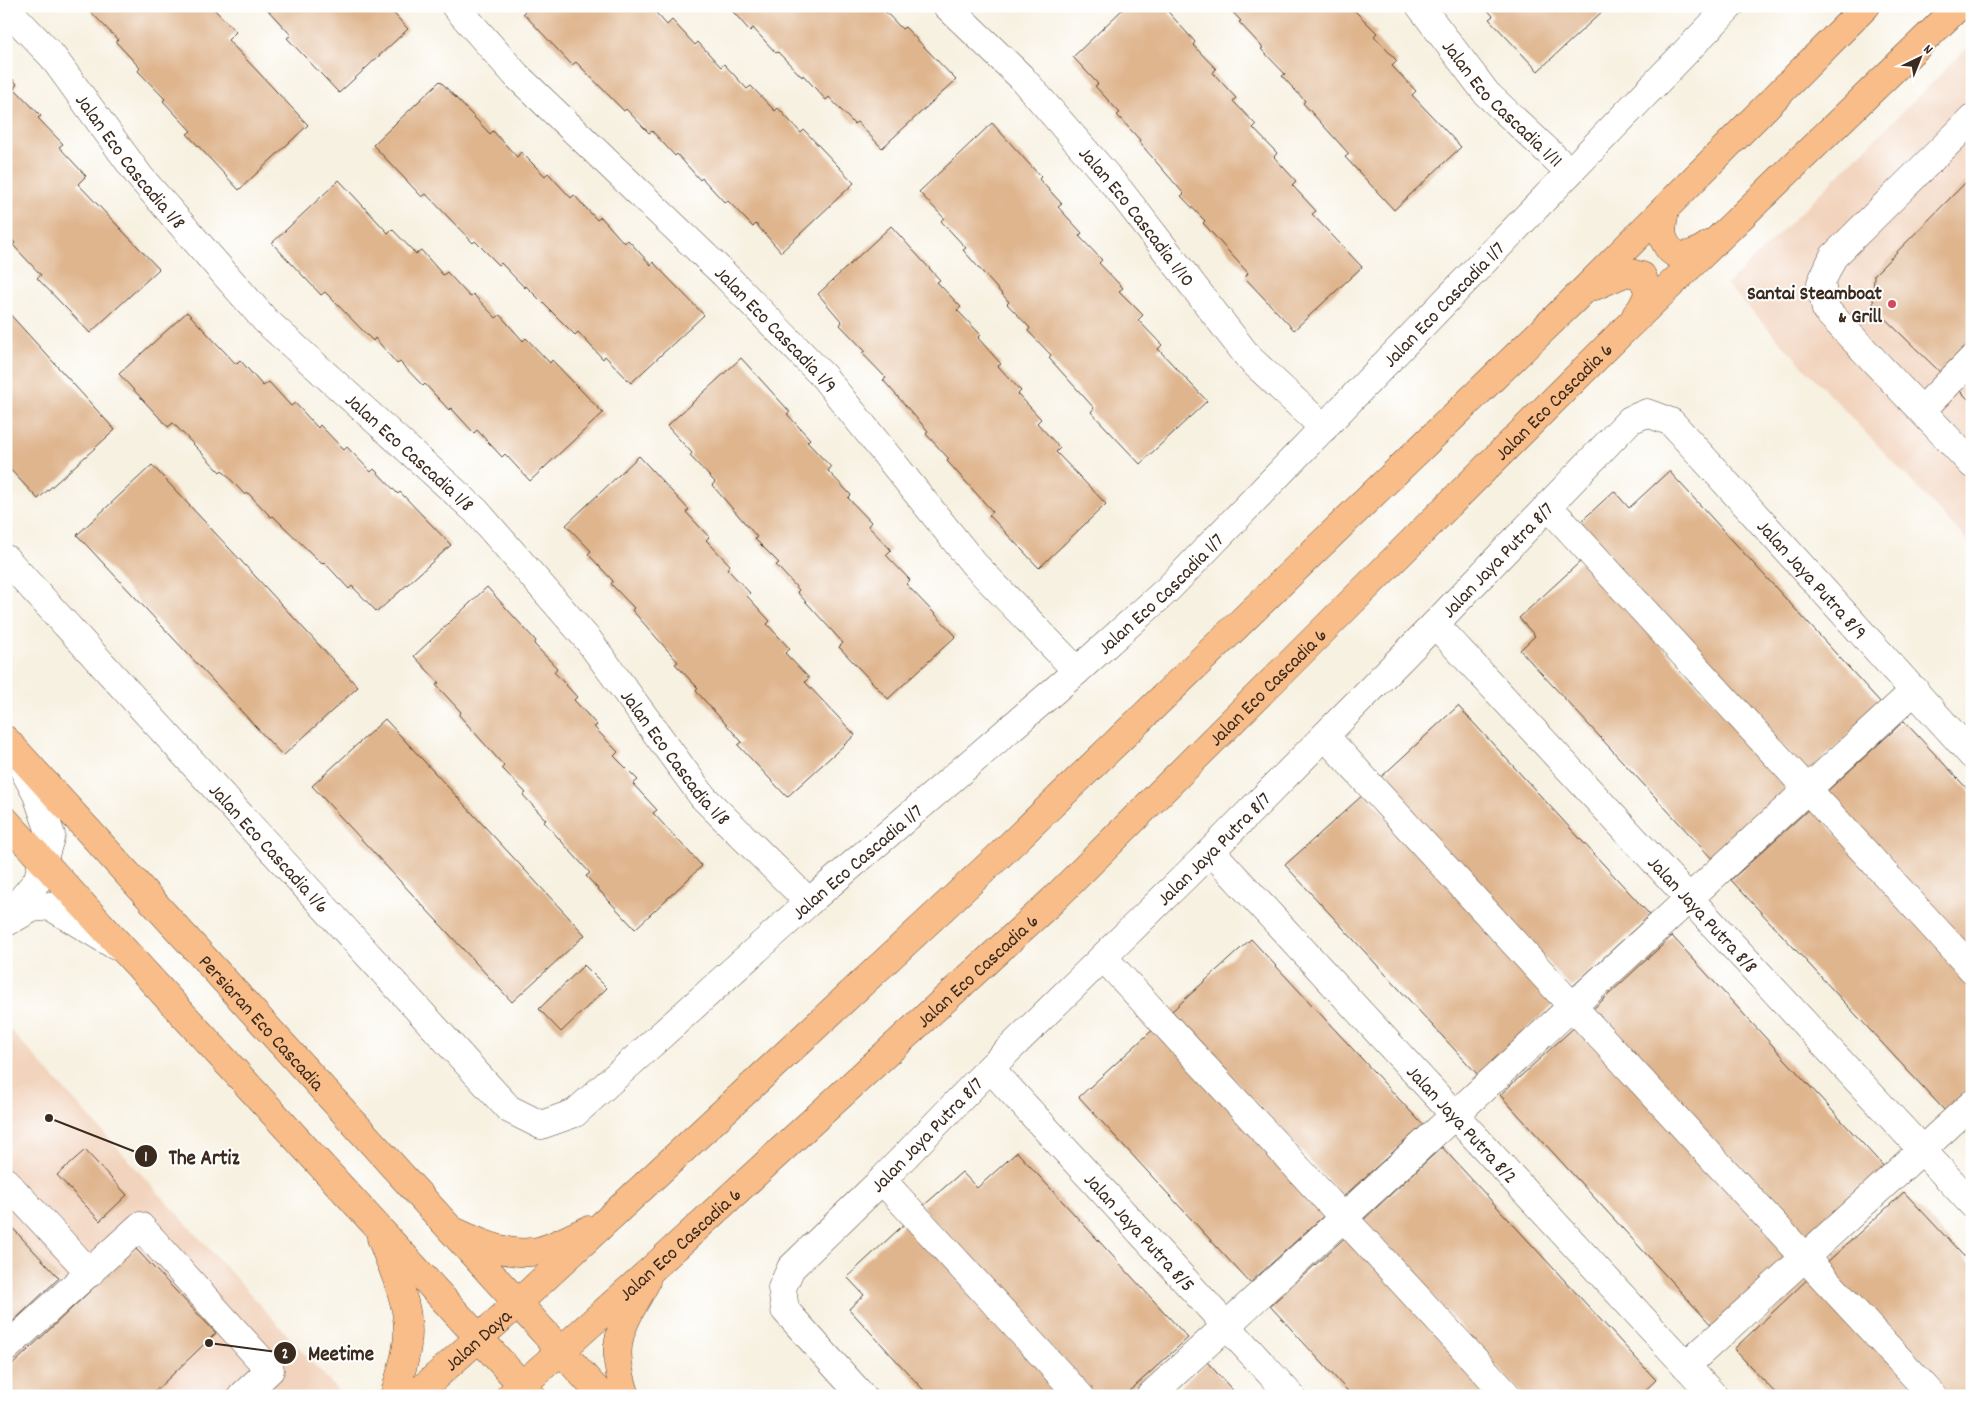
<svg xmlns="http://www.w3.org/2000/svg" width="1978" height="1402" font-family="Dekko,sans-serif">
<rect width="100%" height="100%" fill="#fff"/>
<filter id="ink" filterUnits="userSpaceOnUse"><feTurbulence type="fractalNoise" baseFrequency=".02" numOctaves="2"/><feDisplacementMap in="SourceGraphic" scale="10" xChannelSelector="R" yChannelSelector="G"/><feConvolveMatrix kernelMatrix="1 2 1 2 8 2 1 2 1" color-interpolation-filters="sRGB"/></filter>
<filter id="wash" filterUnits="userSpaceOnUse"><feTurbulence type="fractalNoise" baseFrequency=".0096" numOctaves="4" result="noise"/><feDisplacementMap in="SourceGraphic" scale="20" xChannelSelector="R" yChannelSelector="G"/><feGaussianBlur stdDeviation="1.12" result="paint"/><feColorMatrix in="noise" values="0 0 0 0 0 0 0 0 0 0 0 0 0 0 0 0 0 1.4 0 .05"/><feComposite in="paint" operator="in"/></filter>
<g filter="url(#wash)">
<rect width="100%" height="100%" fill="#f7f1e1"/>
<g fill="#f2d4be">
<path d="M1972,43V546L1727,285Z"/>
<path d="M6,1025L340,1393L337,1396H6Z"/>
</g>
<g id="blocks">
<g fill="#dfb58e">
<path d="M89,6H211L236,32L228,40L308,125L239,190L187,134L191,131L163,101L165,99L138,71L140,68L116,42L118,40L91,12L93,10Z"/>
<path d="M264,6H387L408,29L339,93L287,38L291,35Z"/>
<path d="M530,6H650L667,25L672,20L695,45L698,42L721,67L724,64L747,89L751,86L775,111L778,108L801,133L804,130L854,183L781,252L756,224L753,227L728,201L725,203L702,178L700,180L677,154L675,156L652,131L649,133L626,109L624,111L576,62L572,65L523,13Z"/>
<path d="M728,6H874L876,8L880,6L902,29L905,27L956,80L882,148L857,122L854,124L829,97L826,100L803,75L802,77L778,52L776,53L753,28L750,31Z"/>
<path d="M1126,6H1163L1195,42L1193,45L1216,69L1213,73L1236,98L1233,101L1256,125L1253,128L1277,153L1274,157L1296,181L1292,185L1316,211L1312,214L1362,267L1294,330L1245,278L1248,273L1203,223L1205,221L1181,196L1184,194L1139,142L1140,140L1117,115L1120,113L1095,86L1098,84L1073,57Z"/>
<path d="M1227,6H1356L1353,9L1377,33L1374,36L1397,61L1392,66L1416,91L1412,95L1461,147L1394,210L1345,157L1349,154L1303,103L1305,101L1282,76L1285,74L1261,49L1263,48L1239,22L1241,21Z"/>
<path d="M1484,6H1604L1606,8L1538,71L1489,19L1493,16Z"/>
<path d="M6,72L17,84L14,88L41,116L38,118L63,144L59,147L86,176L78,184L159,269L90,333L37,278L41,275L13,245L15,243L6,233Z"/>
<path d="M440,81L490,134L493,131L517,157L521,152L545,176L548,173L571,198L574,195L597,220L601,217L624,243L628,240L651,265L653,262L704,315L631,383L605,356L603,359L578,332L575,335L526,286L525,288L501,263L499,265L475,241L473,243L426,194L422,197L373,145Z"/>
<path d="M992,123L1041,177L1039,179L1062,204L1058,207L1082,233L1079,236L1102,260L1099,263L1123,288L1119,291L1143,315L1138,320L1162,345L1158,349L1207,401L1140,464L1091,412L1094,408L1049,358L1051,355L1028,331L1030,328L1007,304L1009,302L963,250L966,248L941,221L944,218L919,192Z"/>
<path d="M1972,176V342L1941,373L1873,307L1874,275Z"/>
<path d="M339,180L388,233L392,229L416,254L421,250L443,275L447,272L470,297L473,294L496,318L500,315L523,341L526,338L550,363L552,360L603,413L530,481L505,454L502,457L477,430L474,433L451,408L449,410L425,384L423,386L400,362L397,364L375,338L373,341L325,292L321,295L272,243Z"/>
<path d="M891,226L940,280L937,282L961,307L957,310L981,335L978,338L1001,364L998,366L1021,391L1018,394L1041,419L1037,423L1060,448L1056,452L1106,504L1039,568L989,515L993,512L947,461L949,459L926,434L928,431L883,380L886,378L862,353L865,351L840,325L842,322L818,294Z"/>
<path d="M6,310L115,430L38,499L6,465Z"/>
<path d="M187,312L236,364L240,360L263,386L269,382L291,406L295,403L318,428L320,425L344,450L347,447L371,472L374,469L398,494L400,492L451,545L377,612L352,586L349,589L324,562L322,564L273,516L271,517L248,493L245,495L222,470L220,472L173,423L168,427L119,374Z"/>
<path d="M741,358L790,412L787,414L810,439L807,442L831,467L828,471L851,495L848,498L871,522L868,526L891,550L886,555L910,580L906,584L956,636L888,699L839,647L843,643L797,592L799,590L776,565L779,563L755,539L757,537L712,485L715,482L690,456L692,453L667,426Z"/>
<path d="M1972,379V403L1960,391Z"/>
<path d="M639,456L689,510L686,512L709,537L706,540L730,565L727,569L750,593L747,596L770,621L767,624L790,649L785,653L809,678L805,682L855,735L787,797L738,745L742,742L696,691L698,688L675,664L678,662L632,610L634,608L611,584L613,581L588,554L591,551L566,525Z"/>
<path d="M152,465L358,687L283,756L77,535Z"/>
<path d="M1669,471L1882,704L1804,776L1575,527L1614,491L1629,508Z"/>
<path d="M1582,560L1791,787L1713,860L1520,650L1535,636L1519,618Z"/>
<path d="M487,587L536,641L534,644L557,668L554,672L577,697L574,700L597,725L594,727L618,752L614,756L638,780L633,784L657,810L653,813L702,866L635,929L586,876L590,873L544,822L546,820L523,795L526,793L502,768L504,766L459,715L461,712L436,685L439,683L414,656Z"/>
<path d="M1458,706L1650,915L1571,988L1379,779Z"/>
<path d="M385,719L585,935L512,1002L312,786Z"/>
<path d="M1904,721L1972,794V953L1825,793Z"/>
<path d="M1365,793L1556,1002L1478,1075L1285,865Z"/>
<path d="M1811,807L1972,982V1088L1946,1112L1731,880Z"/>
<path d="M1672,936L1886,1169L1807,1242L1593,1009Z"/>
<path d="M1251,939L1423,1125L1343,1197L1172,1011Z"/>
<path d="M584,965L607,988L561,1032L539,1009Z"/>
<path d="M1579,1023L1793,1256L1714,1328L1500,1095Z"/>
<path d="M1158,1025L1329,1211L1250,1283L1079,1097Z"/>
<path d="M1442,1147L1656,1380L1639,1396H1524L1363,1220Z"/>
<path d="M85,1150L127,1195L100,1221L57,1175Z"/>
<path d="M1017,1152L1188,1338L1124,1396H1096L922,1207L962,1172L977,1188Z"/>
<path d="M1904,1192L1972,1265V1396H1945L1824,1265Z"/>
<path d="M911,1218L1075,1396H929L849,1309L864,1295L847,1277Z"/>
<path d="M6,1221L59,1278L6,1328Z"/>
<path d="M1349,1234L1498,1396H1352L1334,1376L1270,1306Z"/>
<path d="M135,1248L216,1333L150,1396H13L6,1389V1371Z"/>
<path d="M1813,1274L1926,1396H1778L1734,1349Z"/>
<path d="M1207,1362L1238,1396H1170Z"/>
</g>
</g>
</g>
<g filter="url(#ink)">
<use href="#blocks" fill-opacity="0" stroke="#57483b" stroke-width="1"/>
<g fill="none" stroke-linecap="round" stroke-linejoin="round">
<defs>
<g id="minor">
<path id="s1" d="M455,6L517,76L724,274L824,377L974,564L1077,671"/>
<path id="s2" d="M947,6L1021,77L1120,191L1249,358L1324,428"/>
<path id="s3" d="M1420,6L1487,94L1570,172"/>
<path id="s4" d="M6,8L52,56L140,177L265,320L476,511L589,641L703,797L809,902"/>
<path d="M1972,119L1833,257L1821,283L1826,310L1972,464"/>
<path d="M1922,410L1972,359"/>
<path d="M1548,506L1972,969"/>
<path id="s5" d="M6,559L509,1109L541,1125L575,1113L809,902L1077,671L1168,589L1730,6"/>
<path id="s6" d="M1435,624L1972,1204"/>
<path d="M1325,736L1572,1006L1933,1396"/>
<path id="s7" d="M1211,851L1714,1396"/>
<path d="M6,918L37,881L51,835L37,795L18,759"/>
<path d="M7,922L32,908L50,906L116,946"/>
<path d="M1103,957L1508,1396"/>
<path id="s8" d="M990,1068L1291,1396"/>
<path d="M882,1180L1080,1396"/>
<path d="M6,1182L90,1273"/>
<path d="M6,1348L140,1226L270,1370L242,1396"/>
<path d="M1686,1366L1972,1104"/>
<path id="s9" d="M862,1396L785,1310L782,1288L791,1268L882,1180L990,1068L1211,851L1435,624L1630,420L1647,413L1671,422L1972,755"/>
<path d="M1150,1396L1915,690"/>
</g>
<g id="major">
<path d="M1665,209C1664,217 1661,229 1663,237C1672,264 1692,257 1710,244"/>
<path d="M1595,286L1627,272L1642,276L1649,293L1641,309L1636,315"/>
<path id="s10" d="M6,740L602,1396"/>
<path d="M6,821L532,1396"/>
<path d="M456,1232C480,1243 510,1257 538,1251C553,1248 573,1236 588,1230"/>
<path d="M381,1238C392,1267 408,1300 408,1331C408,1353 400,1375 394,1396"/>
<path id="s11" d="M414,1396L518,1303L1001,854L1582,292L1866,6"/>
<path id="s12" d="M510,1396L652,1269L1052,901L1622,332L1959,6"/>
<path d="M626,1396C621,1380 616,1363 618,1346C620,1324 636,1301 646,1282"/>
</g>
</defs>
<use href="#minor" stroke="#57483b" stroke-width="29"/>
<use href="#major" stroke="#57483b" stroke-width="29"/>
<use href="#minor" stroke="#fff" stroke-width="28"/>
<use href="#major" stroke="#f8bd89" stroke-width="28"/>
</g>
</g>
<circle fill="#d1495b" stroke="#fff" stroke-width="2" cx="1892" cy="304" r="5"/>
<g text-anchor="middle" stroke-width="4" stroke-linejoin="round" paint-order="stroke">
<g font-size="20" fill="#3b2a1e" stroke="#fff">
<text dy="7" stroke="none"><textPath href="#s3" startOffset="128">Jalan Eco Cascadia 1/11</textPath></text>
<text dy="7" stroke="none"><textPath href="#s4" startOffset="198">Jalan Eco Cascadia 1/8</textPath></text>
<text dy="7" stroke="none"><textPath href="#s2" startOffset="284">Jalan Eco Cascadia 1/10</textPath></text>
<text dy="7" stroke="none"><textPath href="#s5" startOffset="2005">Jalan Eco Cascadia 1/7</textPath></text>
<text dy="7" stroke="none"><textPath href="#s1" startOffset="456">Jalan Eco Cascadia 1/9</textPath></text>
<text dy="7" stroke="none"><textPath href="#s12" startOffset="1442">Jalan Eco Cascadia 6</textPath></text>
<text dy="7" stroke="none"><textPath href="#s4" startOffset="602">Jalan Eco Cascadia 1/8</textPath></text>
<text dy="7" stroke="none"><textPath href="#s9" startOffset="1160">Jalan Jaya Putra 8/7</textPath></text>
<text dy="7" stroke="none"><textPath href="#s9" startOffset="1608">Jalan Jaya Putra 8/9</textPath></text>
<text dy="7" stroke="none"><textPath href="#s5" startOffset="1600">Jalan Eco Cascadia 1/7</textPath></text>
<text dy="7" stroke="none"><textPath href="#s12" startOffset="1038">Jalan Eco Cascadia 6</textPath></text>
<text dy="7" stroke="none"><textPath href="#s4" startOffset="1008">Jalan Eco Cascadia 1/8</textPath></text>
<text dy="7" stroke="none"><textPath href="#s5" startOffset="391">Jalan Eco Cascadia 1/6</textPath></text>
<text dy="7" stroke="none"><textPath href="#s9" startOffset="755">Jalan Jaya Putra 8/7</textPath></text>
<text dy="7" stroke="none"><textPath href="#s5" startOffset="1195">Jalan Eco Cascadia 1/7</textPath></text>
<text dy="7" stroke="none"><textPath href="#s6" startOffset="395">Jalan Jaya Putra 8/8</textPath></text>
<text dy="7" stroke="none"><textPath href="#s12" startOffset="632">Jalan Eco Cascadia 6</textPath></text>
<text dy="7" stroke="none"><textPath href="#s10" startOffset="381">Persiaran Eco Cascadia</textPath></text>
<text dy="7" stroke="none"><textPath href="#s7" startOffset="371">Jalan Jaya Putra 8/2</textPath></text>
<text dy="7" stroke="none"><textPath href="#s9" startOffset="350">Jalan Jaya Putra 8/7</textPath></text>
<text dy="7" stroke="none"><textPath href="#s8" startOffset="222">Jalan Jaya Putra 8/5</textPath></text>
<text dy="7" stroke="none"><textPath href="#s12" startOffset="228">Jalan Eco Cascadia 6</textPath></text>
<text dy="7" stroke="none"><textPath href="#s11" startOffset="85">Jalan Daya</textPath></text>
</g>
<g font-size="20" font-weight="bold" fill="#3b2a1e" stroke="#fff" text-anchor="end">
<text x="1882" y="299">Santai Steamboat<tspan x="1882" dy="23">&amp; Grill</tspan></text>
</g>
</g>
<path fill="none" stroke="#3b2a1e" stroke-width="2" d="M49 1118L146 1156M209 1343L285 1353"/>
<g fill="#3b2a1e" stroke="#fff" stroke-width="2">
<circle cx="49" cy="1118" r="5"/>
<circle cx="209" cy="1343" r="5"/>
<circle cx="146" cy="1156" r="12"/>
<circle cx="285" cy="1353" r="12"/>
</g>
<g font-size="15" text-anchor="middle" font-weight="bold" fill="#fff">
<text x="146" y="1161">1</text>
<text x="285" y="1358">2</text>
</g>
<g font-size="21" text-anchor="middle" font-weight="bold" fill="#3b2a1e" stroke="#fff" stroke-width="4" stroke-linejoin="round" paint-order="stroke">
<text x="204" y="1164">The Artiz</text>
<text x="341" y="1360">Meetime</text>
</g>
<rect width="1978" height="1402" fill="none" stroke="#fff" stroke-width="25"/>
<g transform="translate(1920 58) rotate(43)" stroke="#ffffff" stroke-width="4" paint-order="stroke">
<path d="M0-4L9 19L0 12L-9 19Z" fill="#3b2a1e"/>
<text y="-8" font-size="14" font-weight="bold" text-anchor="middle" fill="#3b2a1e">N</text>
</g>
</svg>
